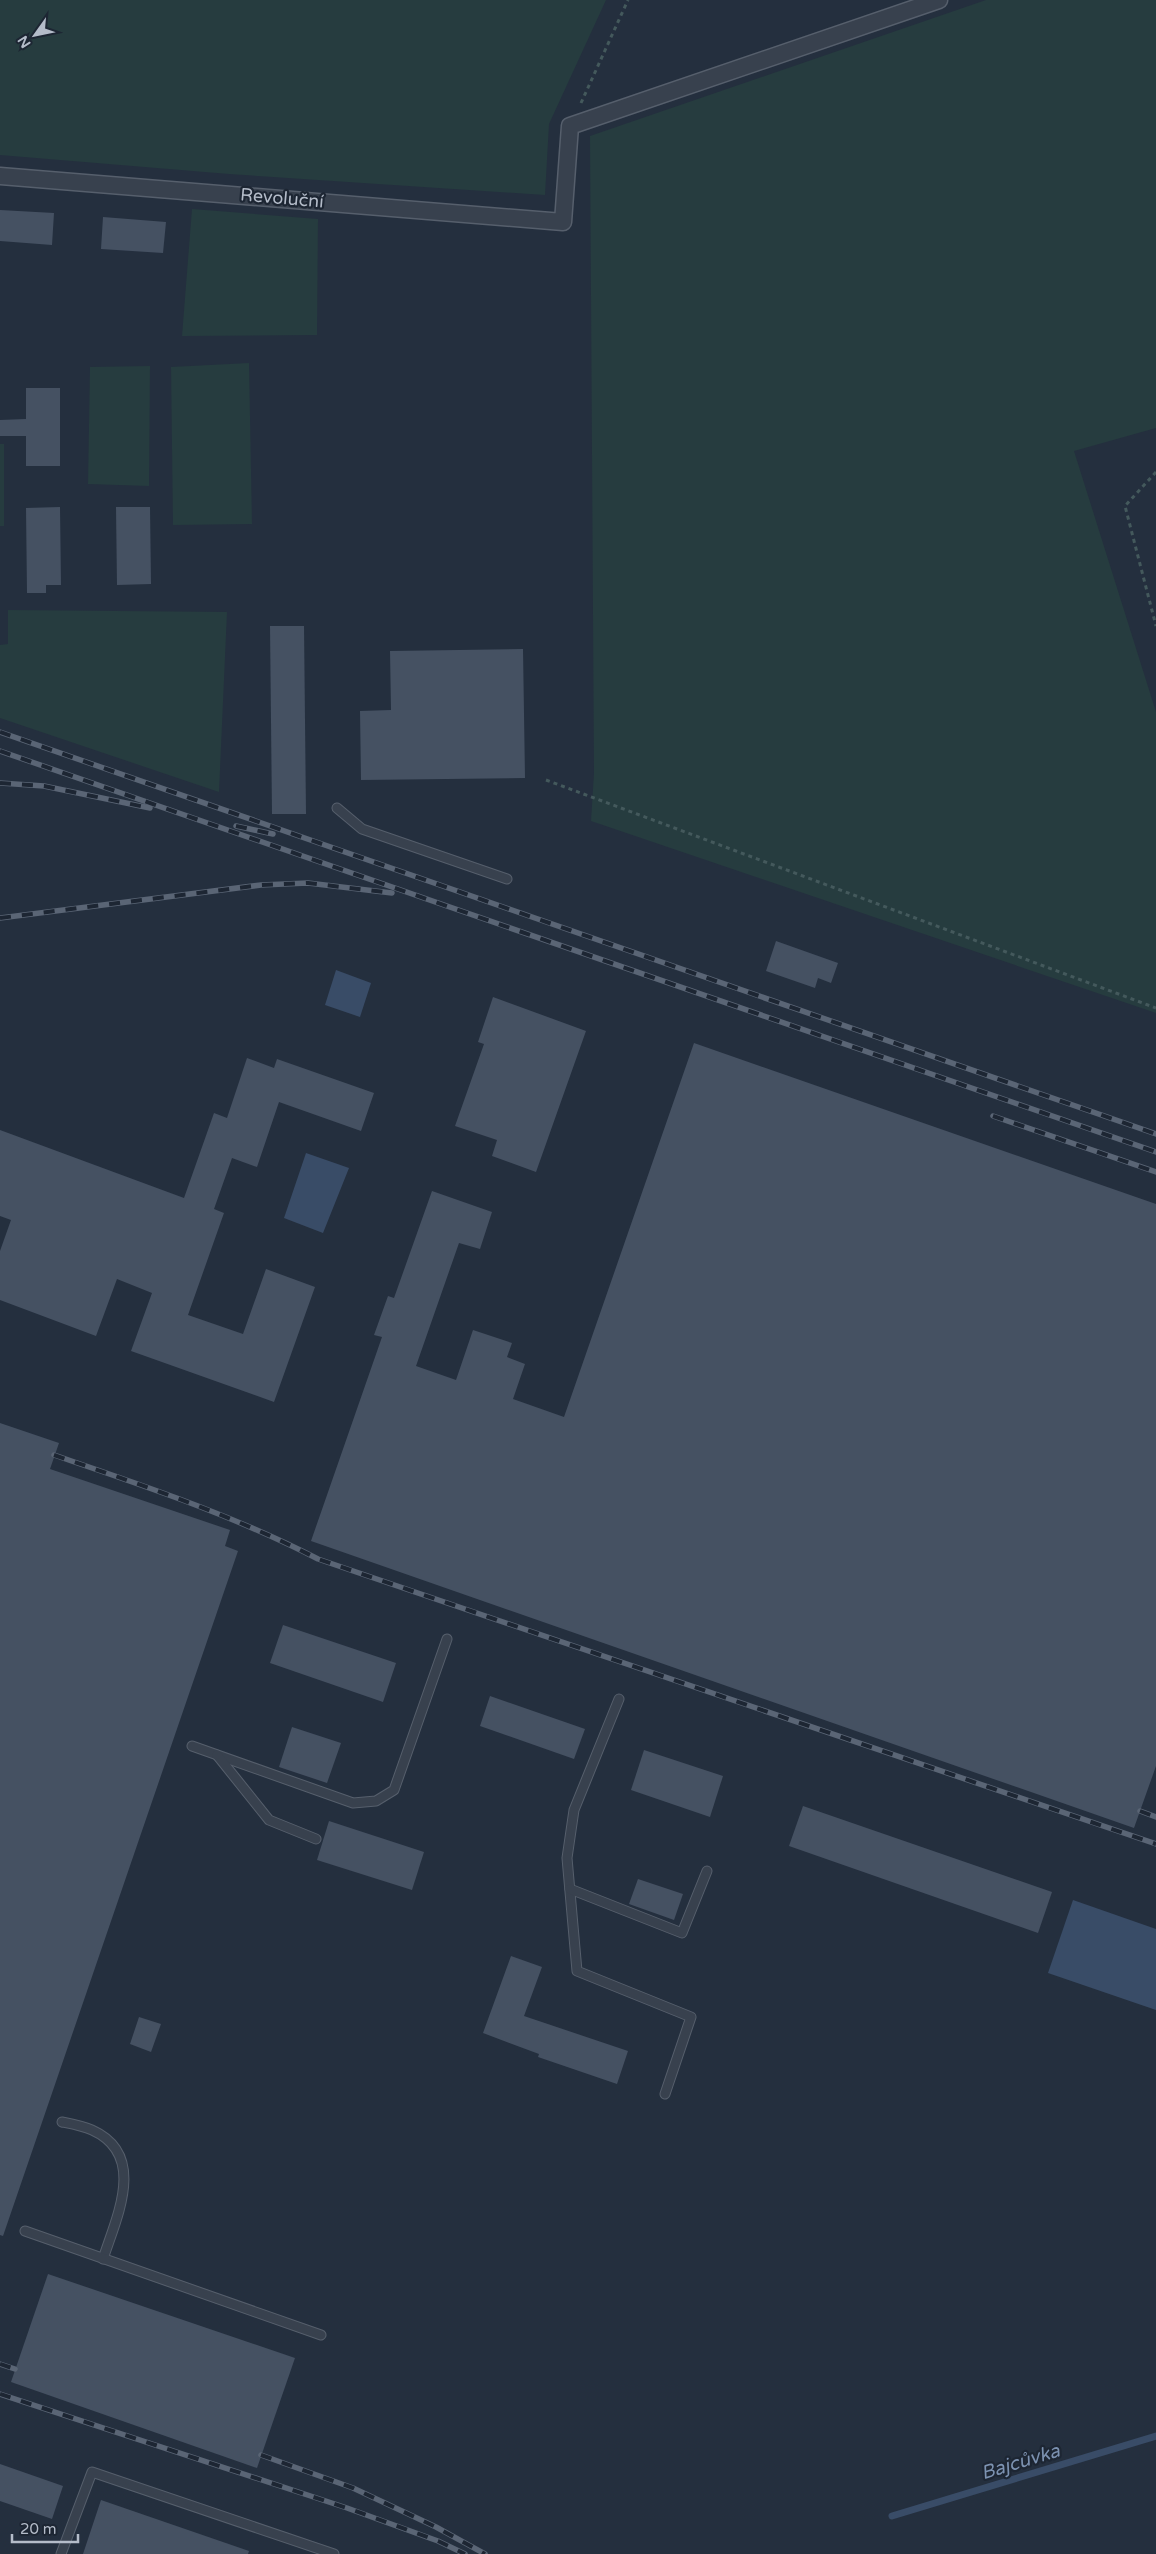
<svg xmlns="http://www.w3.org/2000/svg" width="1156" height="2554" font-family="'Varela Round',sans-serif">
<rect width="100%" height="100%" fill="#242f3e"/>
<g fill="#263c3f">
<path d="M0,0H606L549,124L545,195L229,174L0,155Z"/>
<path d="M986,0H1156V428L1074,451L1156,712V1013L591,821L594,773L590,136Z"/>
<path d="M192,209L318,219L317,335L182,336Z"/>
<path d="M249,363L252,524L173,525L171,367Z"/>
<path d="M150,366L149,486L88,484L90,367Z"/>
<rect x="0" y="444" width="4" height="82"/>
<path d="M8,610L227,612L219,792L0,718V645L8,644Z"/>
</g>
<g fill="#394c67">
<path d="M336,970L371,983L360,1017L325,1005Z"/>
<path d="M306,1153L349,1168L323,1233L284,1218Z"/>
<path d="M1073,1900L1156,1929V2010L1048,1973Z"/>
</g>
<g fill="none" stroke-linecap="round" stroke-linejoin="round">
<path stroke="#394c67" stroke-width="7" d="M892,2516L1156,2436"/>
</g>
<g fill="#455162">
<path d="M0,210L54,213L52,245L0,241Z"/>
<path d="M103,217L166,222L163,253L101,249Z"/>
<path d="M26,388H60V466H26V436H0V420L26,419Z"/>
<path d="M60,507L61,585H46V593H27L26,508Z"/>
<path d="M116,507H150L151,584L117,585Z"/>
<path d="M270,626H304L306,814H272Z"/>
<path d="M523,649L525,778L361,780L360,711L391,710L390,651Z"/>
<path d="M776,941L838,963L831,983L818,978L815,988L766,971Z"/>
<path d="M493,997L586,1031L536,1172L492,1156L497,1140L455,1126L484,1044L478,1042Z"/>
<path d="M694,1043L1156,1204V1766L1134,1828L311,1541L382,1337L374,1335L388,1296L394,1298L432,1191L492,1212L480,1249L459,1243L416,1366L456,1380L473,1330L512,1343L507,1357L525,1364L513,1399L564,1417Z"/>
<path d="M247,1058L274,1068L277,1059L374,1093L361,1131L279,1102L257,1167L232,1158L214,1209L224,1213L188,1315L243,1334L266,1269L315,1287L274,1402L131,1351L152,1293L117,1279L96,1336L0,1300V1251L11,1220L0,1216V1130L184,1198L214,1113L227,1118Z"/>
<path d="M0,1423L59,1443L50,1469L230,1530L225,1546L238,1551L3,2236L0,2235Z"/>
<path d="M283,1625L396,1663L383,1702L270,1663Z"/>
<path d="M490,1696L585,1729L574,1759L480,1726Z"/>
<path d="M292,1727L341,1743L327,1783L279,1767Z"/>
<path d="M644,1750L723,1776L710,1817L631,1790Z"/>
<path d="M803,1806L1052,1892L1038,1933L789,1846Z"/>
<path d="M329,1821L424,1852L412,1890L317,1860Z"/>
<path d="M638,1879L683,1894L674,1920L629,1904Z"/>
<path d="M511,1956L542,1967L524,2016L628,2051L617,2084L538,2057L539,2054L483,2033Z"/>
<path d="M139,2017L161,2024L151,2052L130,2044Z"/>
<path d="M48,2274L295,2358L257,2468L11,2382Z"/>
<path d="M0,2464L63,2486L52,2519L0,2501Z"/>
<path d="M101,2500L249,2551L248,2554H83Z"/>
</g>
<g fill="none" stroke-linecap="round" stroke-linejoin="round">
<defs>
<g id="lane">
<path d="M337,808L362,829L507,879"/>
<path d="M619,1699L574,1810L567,1858L577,1971L691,2017L665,2094"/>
<path d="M192,1746L353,1803L376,1801L394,1790L447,1639"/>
<path d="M217,1755L269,1820L316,1839"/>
<path d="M570,1889L682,1933L707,1871"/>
<path d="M62,2122C72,2124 83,2126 92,2130C148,2155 116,2218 103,2259"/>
<path d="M25,2231L321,2335"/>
<path d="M61,2554L92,2472L334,2554"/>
</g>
<path id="street" d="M0,176L563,222L570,126L939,0"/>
</defs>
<use href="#lane" stroke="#565f6c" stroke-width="11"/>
<use href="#street" stroke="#565f6c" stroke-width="19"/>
<g stroke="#44595c" stroke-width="3" stroke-dasharray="4 4" stroke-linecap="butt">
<path d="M581,103L628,0"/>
<path d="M1156,472L1125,506L1156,626"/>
<path d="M546,780L1156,1008"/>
</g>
<use href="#lane" stroke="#38414e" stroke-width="9"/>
<use href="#street" stroke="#38414e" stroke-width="16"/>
<defs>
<g id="rail">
<path d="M0,732L1156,1134"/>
<path d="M0,751L1156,1152"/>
<path d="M0,783L44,786L150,808"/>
<path d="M236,826L273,834"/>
<path d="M0,918L261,885L308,883L392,893"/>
<path d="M993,1116L1156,1172"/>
<path d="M54,1455C144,1486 233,1515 318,1559L1156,1844"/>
<path d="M1140,1811L1156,1817"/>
<path d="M0,2364L15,2369"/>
<path d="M0,2394L347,2508L438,2541L465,2554"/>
<path d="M261,2455L353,2488L436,2527L485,2554"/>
</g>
</defs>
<use href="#rail" stroke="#5a6575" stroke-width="5.5"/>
<use href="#rail" stroke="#1d2633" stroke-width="4" stroke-dasharray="11" stroke-linecap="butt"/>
</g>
<g text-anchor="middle" stroke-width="4.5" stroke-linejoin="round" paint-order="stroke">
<g font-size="18" fill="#b4bcc9" stroke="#1d2633">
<text transform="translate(282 198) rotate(5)" y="6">Revoluční</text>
</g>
<g font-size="19" font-style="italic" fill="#7c92b1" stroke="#1d2633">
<text transform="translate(1020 2461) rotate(-17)" y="7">Bajcůvka</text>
</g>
</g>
<g transform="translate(35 35) rotate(237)" stroke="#1d2633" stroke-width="4" paint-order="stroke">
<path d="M0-4L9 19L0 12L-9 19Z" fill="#b4bcc9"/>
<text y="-8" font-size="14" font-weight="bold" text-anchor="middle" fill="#b4bcc9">N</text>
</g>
<path d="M12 2534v8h66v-8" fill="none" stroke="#b4bcc9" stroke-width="2.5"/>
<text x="20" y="2534" font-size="15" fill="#b4bcc9" stroke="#1d2633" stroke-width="4" paint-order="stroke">20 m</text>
</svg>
